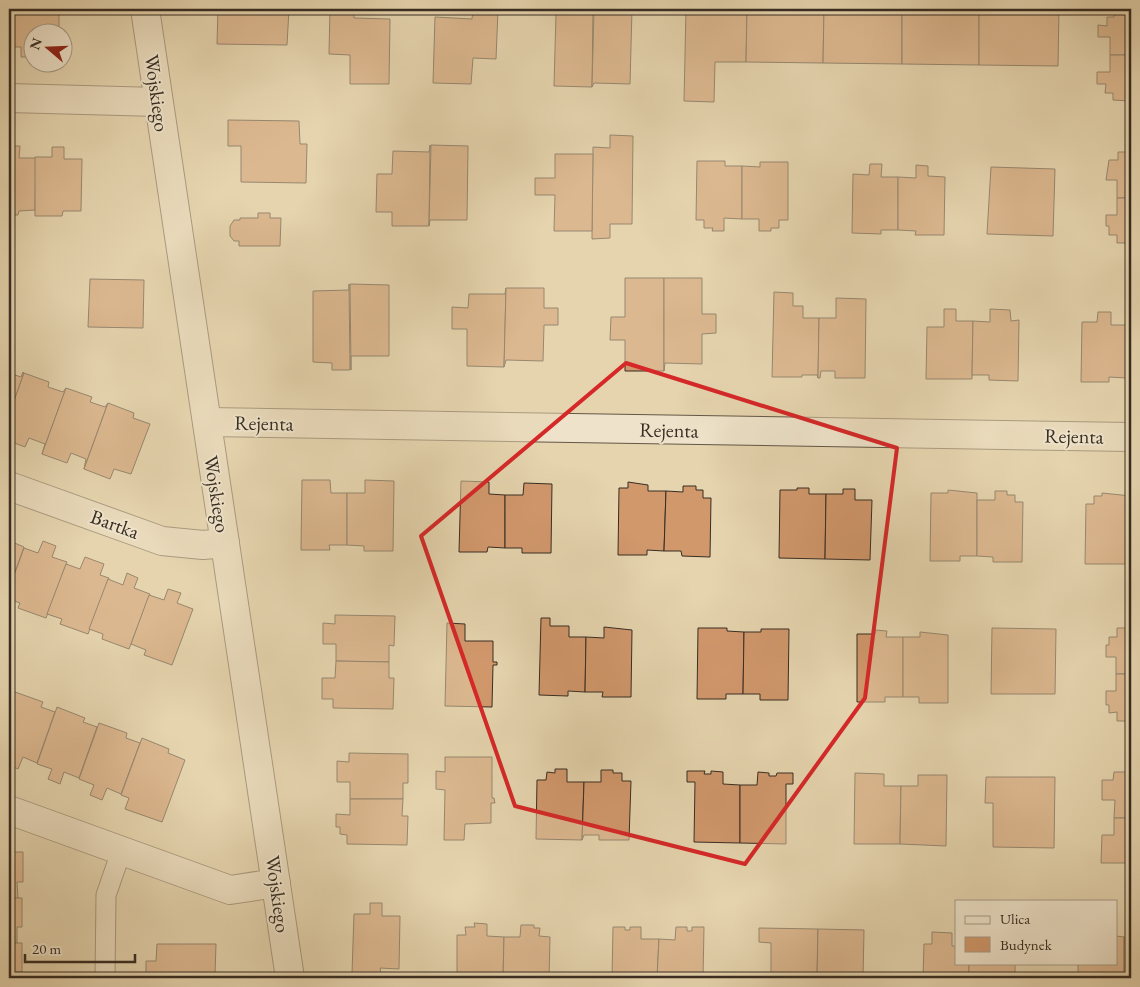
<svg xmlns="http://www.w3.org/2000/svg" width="1140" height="987" font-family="'EB Garamond',serif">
<rect width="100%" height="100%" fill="#e5d4ae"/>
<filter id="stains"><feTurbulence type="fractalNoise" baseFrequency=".004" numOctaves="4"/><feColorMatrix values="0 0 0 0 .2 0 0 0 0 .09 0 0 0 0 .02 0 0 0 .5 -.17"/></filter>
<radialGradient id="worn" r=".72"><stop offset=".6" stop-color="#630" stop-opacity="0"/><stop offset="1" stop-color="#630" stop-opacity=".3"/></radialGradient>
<g fill="#d1986c" stroke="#382d23">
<rect x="9" y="9" width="3" height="36"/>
<path d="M12,9H59V32H32V57H21V47H12Z"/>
<path d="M218,9H289L287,45L217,44Z"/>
<path d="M330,9H354V18L390,19L389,84H350V55L329,54Z"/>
<path d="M473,9L498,10L496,59L473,58L471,84L433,83L435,17L472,19Z"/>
<path d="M593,9L592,87L554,86L556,14H593Z"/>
<path d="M594,9H632L630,84L594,83L592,87Z"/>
<path d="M686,9H747L746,62H715L714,102L684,101Z"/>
<path d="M747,9H824L823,63L746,62Z"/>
<path d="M824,9H902V64L823,63Z"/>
<path d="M902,9H979V65L902,64Z"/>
<path d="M979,9H1059L1058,66L979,65Z"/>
<path d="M1115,9H1131V55H1110V37H1098V25L1107,26V17H1114Z"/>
<path d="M1110,55H1131V101L1113,100V93H1105L1106,84H1097V72H1110Z"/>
<path d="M228,120L299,121L300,144H307L306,183L241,182V146H228Z"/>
<path d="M610,135L633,136L632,224H610V238L592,239L593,147L610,148Z"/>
<path d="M430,145L429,226H392V212H376L377,174H392L393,151L429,152Z"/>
<path d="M431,145L468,146L467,220H430L429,226Z"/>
<path d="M9,146H20L19,158H36L35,210L19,211L18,215H9Z"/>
<path d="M52,147H64V159H82L81,211H63L62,216H35V157H52Z"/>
<path d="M1118,152H1131V198H1117V180H1106L1109,160H1118Z"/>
<path d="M555,154H593L592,231H554L555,195H535V178H555Z"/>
<path d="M697,161H725V166H742V219L724,218V231H712L713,228H704V220H696Z"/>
<path d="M760,162H788V220H779V228H771V231H759V219H742V166L760,167Z"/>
<path d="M870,164H882L881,177H898V230H881V234L852,233L853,174L869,175Z"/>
<path d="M916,165L928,166V176L945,177L944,235H915L916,231L898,230V177L916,178Z"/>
<path d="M991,167L1055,169L1053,236L987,234Z"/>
<path d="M1117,198H1131V243H1117V235H1109V226H1106V215H1117Z"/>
<path d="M258,213H270V218H281L280,246H239V241H234L230,236V226L234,220H240V218H258Z"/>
<path d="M625,278H664V371H625V340H610L611,317H625Z"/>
<path d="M664,278H702V314H716V333L702,334V364L665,363L664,371Z"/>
<path d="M90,279L144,280L143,328L88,327Z"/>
<path d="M349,284L350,370H332V363L313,362V291L349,290Z"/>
<path d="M350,284L389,285V356H351V370Z"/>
<path d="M506,288L504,367L467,366V329H452V307L468,308L469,294H505Z"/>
<path d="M506,288H544V308H558V325H544L543,361L506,360L504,367Z"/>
<path d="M774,292L793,293V306H803V318H819L818,378L817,375H802V377H772Z"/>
<path d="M836,298L866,299L865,378H835V371H821L820,378H818L819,318H836Z"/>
<path d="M944,309H956V321H973L972,379H926L927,327H944Z"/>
<path d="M990,309L1010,310L1011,321L1019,320L1018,381L989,380V375H972L973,321L990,322Z"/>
<path d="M1098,312H1111V325H1128L1127,378L1109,377V382H1081L1082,322H1097Z"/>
<path d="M1128,325H1131V378H1127Z"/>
<path d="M23,372L24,373L9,415V373L21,377Z"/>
<path d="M24,373L49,382L48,387L63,392L66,388L42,454L45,444L29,438L25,447L9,441V415Z"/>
<path d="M66,388L92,397L90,402L105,407L108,403L84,469L86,459L71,453L67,463L42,454Z"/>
<path d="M108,403L134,413L133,418L150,424L131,474L114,469L110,479L84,469Z"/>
<path d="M302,480H330L331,493H347V545H329L330,550H301Z"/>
<path d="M365,480L394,481L393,551H364V546L347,545V493H365Z"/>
<path d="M461,481L489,482V494L505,495V548L488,547L487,552H459Z"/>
<path d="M628,482L648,485V491H666L664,551L647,550V555H618L619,488H628Z"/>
<path d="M524,483L552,484L551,553H522V548H505V495H523Z"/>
<path d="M683,486H696V490H703V498H711L710,557L682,556L681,551H664L666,491L683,492Z"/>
<path d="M797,488H809V494H826L825,559L779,558L780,490H797Z"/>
<path d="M843,489H855V500H872L870,560L825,559L826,494H843Z"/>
<path d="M948,490L977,493V556H960V561H930L931,493H948Z"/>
<path d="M995,491H1007V495H1015V502H1023L1022,562H993V557L977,556V500H995Z"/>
<path d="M1102,493L1131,496L1130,564H1085L1086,504H1094V496H1102Z"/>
<path d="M9,529L13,531L10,541L24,547L9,589Z"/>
<path d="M43,541L56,546L52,557L67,562L46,618L18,608L20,603L9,599V589L24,548L38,553Z"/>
<path d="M85,557L104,564L100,575L109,578L88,634L60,624L62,619L47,614L66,564L80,569Z"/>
<path d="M127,573L138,578L134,588L150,594L129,649L102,639L103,634L89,629L108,579L123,585Z"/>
<path d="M168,589L181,593L177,603L193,609L172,665L144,655L146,650L131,644L149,595L164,600Z"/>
<path d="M335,615L395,616L394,646L389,645V662L336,661V644H323V623L335,624Z"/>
<path d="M541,618H550V626H569V637H586L585,692L568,691V696L539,695Z"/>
<path d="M447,623L465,624V641H493V662H497V665H493L492,707L445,706Z"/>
<path d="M604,627L632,630L631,697H602L603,692H585L586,637L604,638Z"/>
<path d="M698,628H727V631L744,632L743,694H726V699H697Z"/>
<path d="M992,628L1056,629L1055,694H991Z"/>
<path d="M1117,628H1131V674H1116V657H1106V645H1109V637H1117Z"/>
<path d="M761,629H789L788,700H760V694H743L744,632H761Z"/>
<path d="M875,630L887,631L886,637H903V697H885V702H857V634H875Z"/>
<path d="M920,632L948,635V703H919V697H903V637H920Z"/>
<path d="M336,661L389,662V678H394L393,709L333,708V699H322V678H335Z"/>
<path d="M1116,674H1131V721H1117V712L1109,713V705H1106V691H1116Z"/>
<path d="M15,692L43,702L41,707L55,712L37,763L23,757L18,769L9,765V710Z"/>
<path d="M57,707L85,718L83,722L97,727L79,778L64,772L60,784L48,779L52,769L37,764Z"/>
<path d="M99,723L127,733L126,738L140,743L121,794L107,788L102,800L90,795L94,785L79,779Z"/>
<path d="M142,738L169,749L168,753L185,760L162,822L125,809L129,798L121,795Z"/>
<path d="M349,753L408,754V783H403V799H350V782H337V761L349,762Z"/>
<path d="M445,757H492V798H494L495,803H491V823L465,824L464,840H444L445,790L436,789V771L445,772Z"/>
<path d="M555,769H567V782H584L582,840L536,839L537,780H546L547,772L555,773Z"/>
<path d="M601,770H613V773H622V781H631L629,840H599V835H584L582,840L584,782H601Z"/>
<path d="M687,771H705L704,774H711V771L723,772V784L740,785V843L694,842L695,782H687Z"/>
<path d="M758,772L769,773V776H776L777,773H793V784H786V844L740,843V785H757Z"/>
<path d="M1114,772H1131V818H1114L1115,800H1102V780H1113Z"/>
<path d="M855,773L884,774V786H901L900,844H854Z"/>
<path d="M918,775H947L946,846L900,844L901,786H918Z"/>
<path d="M986,777H1055L1054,848L993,847V803H985Z"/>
<path d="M350,799H403L402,816H408L407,845L347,844V835L340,834V827H336V814L350,815Z"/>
<path d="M1114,818H1131V863H1101L1102,835H1114Z"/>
<path d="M9,852H23V882H17L18,898H9Z"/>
<path d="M9,898H22V927H17V943H9Z"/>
<path d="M370,903H382V916H400L399,969L380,968L381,973H352L354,914H370Z"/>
<path d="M474,923L487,924V936L504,937L503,978H457V935H466L465,927H475Z"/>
<path d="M521,925H534V928H540L539,936L550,937L549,978H503L504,937H520Z"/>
<path d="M613,927H625V930H630V927H641V939H659L657,978H612Z"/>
<path d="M676,927H687V931H692V927H704L703,978H657L659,939L675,940Z"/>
<path d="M759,928L818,929L817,978H771V943L759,942Z"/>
<path d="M818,929L864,930L863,978H817Z"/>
<path d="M932,932L952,933V946H956V963H969V978H923L924,944H932Z"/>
<path d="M1116,936L1124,937V978H1078V963H1116Z"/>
<rect x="1124" y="937" width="7" height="41"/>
<path d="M9,943H22V972H16V978H9Z"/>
<path d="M157,944H216L215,975H211V978H158V973H146V961H156Z"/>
<rect x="969" y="963" width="46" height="15"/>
</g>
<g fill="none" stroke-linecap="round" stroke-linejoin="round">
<defs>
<path id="lane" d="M105,978L106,895L121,852"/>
<g id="street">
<path d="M145,9L290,978"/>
<path d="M9,98L158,102"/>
<path d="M207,422L1131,437"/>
<path d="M9,486L162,541L203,545L225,543"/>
<path d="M9,810L230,890L276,883"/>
</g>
</defs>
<use href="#lane" stroke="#635746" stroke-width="21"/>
<use href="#street" stroke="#635746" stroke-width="30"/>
<use href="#lane" stroke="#eee3ca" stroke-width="19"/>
<use href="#street" stroke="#eee3ca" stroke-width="28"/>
</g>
<path d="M0 0H1140V987H0ZM626,363L897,448L865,698L745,864L515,806L421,536Z" fill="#e5d4ae" fill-opacity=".55" fill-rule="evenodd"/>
<path fill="none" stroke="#d62828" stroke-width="4" stroke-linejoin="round" d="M626,363L897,448L865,698L745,864L515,806L421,536Z"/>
<g text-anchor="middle" stroke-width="4" stroke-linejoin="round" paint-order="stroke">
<g font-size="20" fill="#382d23" stroke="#eee3ca">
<text transform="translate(157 93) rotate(82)" y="7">Wojskiego</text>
<text transform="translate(264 423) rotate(1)" y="7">Rejenta</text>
<text transform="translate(669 430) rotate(1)" y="7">Rejenta</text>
<text transform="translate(1074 436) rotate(1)" y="7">Rejenta</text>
<text transform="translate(217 494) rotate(81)" y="7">Wojskiego</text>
<text transform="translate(115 524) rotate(20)" y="7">Bartka</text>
<text transform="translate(278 894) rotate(82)" y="7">Wojskiego</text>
</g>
</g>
<rect width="1140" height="987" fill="none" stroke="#e5d4ae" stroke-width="30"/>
<rect x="10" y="10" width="1120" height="967" fill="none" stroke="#382d23" stroke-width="2.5"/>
<rect x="15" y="15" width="1110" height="957" fill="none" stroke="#382d23"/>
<rect x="955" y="900" width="162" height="65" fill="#eee3ca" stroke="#a59a87"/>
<rect x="965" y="916" width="25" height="8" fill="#eee3ca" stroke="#a59a87"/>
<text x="1000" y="924" font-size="15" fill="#382d23">Ulica</text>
<rect x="965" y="937" width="25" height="15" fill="#d1986c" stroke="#a59a87"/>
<text x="1000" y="950" font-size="15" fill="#382d23">Budynek</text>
<g transform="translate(48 48) rotate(289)"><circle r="24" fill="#eee3ca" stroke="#a59a87"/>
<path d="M0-4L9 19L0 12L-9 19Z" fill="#8f2418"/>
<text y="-8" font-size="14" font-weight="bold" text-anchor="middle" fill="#382d23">N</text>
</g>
<path d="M25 954v8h110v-8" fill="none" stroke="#382d23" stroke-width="2.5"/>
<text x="32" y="954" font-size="15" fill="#382d23" stroke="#eee3ca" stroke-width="4" paint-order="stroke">20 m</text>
<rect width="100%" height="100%" filter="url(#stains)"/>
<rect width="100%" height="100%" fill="url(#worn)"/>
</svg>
